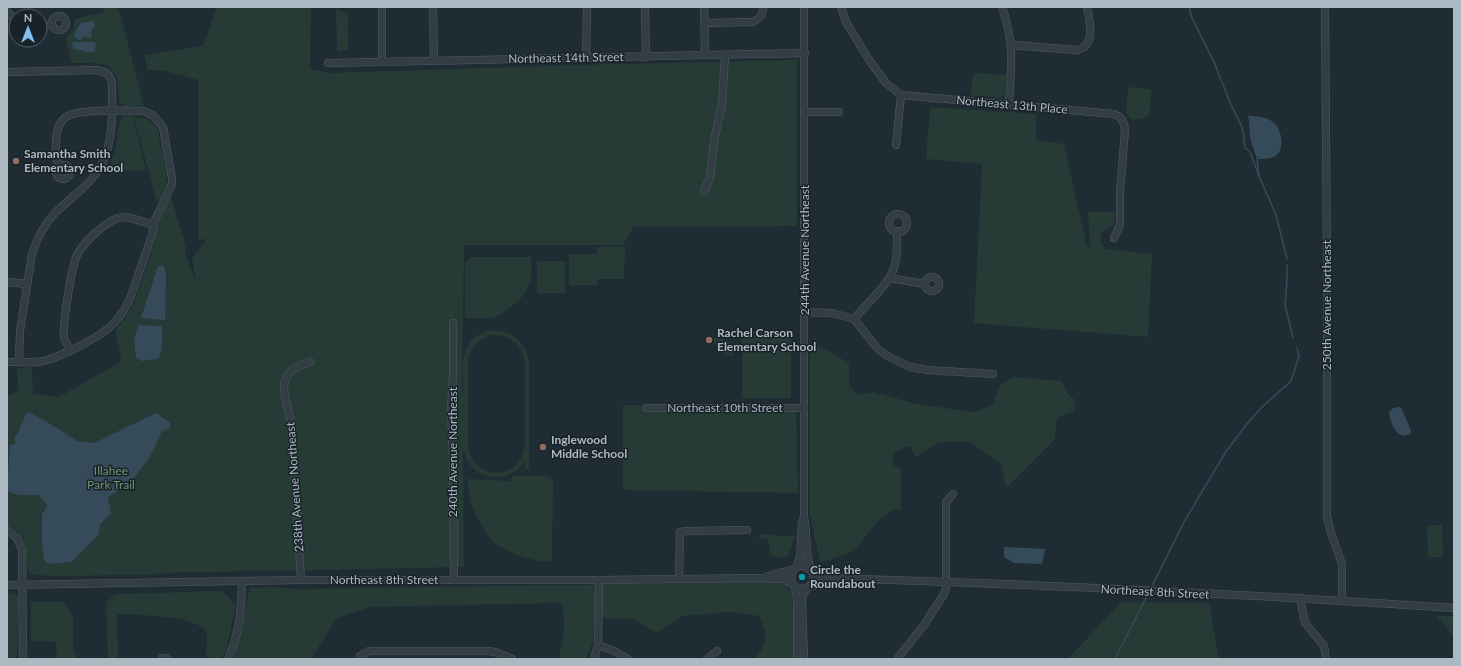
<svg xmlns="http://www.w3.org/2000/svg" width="1461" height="666" font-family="Lato,sans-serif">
<rect width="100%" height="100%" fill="#202c33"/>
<g fill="#263a36" fill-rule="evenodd">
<path d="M103,7H117L120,13L144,106C136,106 124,109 119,101C119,60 107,63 72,63L66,38L73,30L75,19L104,12Z"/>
<path d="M217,7H311L310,69L328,73L576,65L797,60V226L633,227L623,245H464L462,396C466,381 459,362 467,347C484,317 526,330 529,363V469H525L524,462C513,479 489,483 473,468C467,463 466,456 463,450L464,567L161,573L147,575L49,576L31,574C19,564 36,535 7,526V397L18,390L17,368L32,367L33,394L59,397L119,363L121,357L115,329L122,323L134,303L153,248L161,216L171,196L186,247L185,253L196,282L192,258L207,239L198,240V80C182,75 165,70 148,70L144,55L203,46ZM491,335H501L510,339L518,345L523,354L525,363V444C522,482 471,482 468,444V359L474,345L482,339Z"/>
<path d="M336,9L348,14V29H347V31L348,32V49L347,50L338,51L337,49Z"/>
<path d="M973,73L1006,75L1005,94L1001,98L971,95Z"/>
<path d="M1128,87L1152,89L1149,115L1142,119H1131L1126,113Z"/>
<path d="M930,107L1036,114V140L1064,144L1087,247H1090L1088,212H1115L1114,224C1103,232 1094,234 1106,249L1152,254L1148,337L974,323L982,164L926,159Z"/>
<path d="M123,116H133L146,170L107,171C111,163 114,155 116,147C118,138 117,124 123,116Z"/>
<path d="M134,116L147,119L156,126L158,130L160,144L165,165L167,185L157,203Z"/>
<path d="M597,247H625L624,279H597V285H569V254H597Z"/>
<path d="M471,257H531C534,283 528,295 507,310C502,313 496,318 490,318C482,319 473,318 465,318V263Z"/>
<rect x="537" y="261" width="28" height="32"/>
<rect x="742" y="331" width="49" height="67"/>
<path d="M721,337C730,340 736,348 732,357L720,352V346L715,344L713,338Z"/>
<path d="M810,347H821L849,363V386L858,395L873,392L917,404L973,412L992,406L1001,384L1013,377L1061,381L1067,393L1074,399L1075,408L1072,412L1057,418L1055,439L1006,488L1001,464L970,442H939L916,457L910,447L906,446L894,454L892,464L901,469V509L892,511L877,522L854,551L820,563L810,514Z"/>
<path d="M623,405H796L798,493L623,490Z"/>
<path d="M512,476H549L553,480L552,562C533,561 513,555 497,545C488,539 477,519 473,509C469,500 468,489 467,479L511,481Z"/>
<path d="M1427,525H1442L1443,557H1428Z"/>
<path d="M760,534L786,536L795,535L789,554L784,558L772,556C768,551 771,545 767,539L758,538Z"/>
<path d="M771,582L785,584L791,592L793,606V659H755C768,642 768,636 759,616L732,612L683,616L657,633L633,619L594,618L593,641L586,659H558C564,640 567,622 561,603L371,607L337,618L312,657V659H234L250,588L275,587L294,589Z"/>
<path d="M222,591L236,605L226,650L221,658L215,659L206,656C205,648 209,640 206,632C198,615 134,615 117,614L118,659H108L106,603L115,594Z"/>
<path d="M7,592L15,593L19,599L17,659H7Z"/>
<path d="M31,602H64L73,617V648L77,659H57L56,642L31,641Z"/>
<path d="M1121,602L1209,603L1219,659H1068Z"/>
<path d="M1437,616H1454V637Z"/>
</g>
<g fill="#354b5a">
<path d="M93,21L95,26L91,31L92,38L82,37L81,40H78L75,37L74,34L81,23Z"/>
<path d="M72,42H96L95,51C87,54 82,49 73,49Z"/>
<path d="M1248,116C1256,116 1267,117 1273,122C1281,128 1285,146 1278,154C1273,159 1264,159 1257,159C1255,151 1251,144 1250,136C1249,129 1250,123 1248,116Z"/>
<path d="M158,266H164L166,276L165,320L141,318Z"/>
<path d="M139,325L162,326C162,337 164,349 158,359L142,361L136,358L134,338Z"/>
<path d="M1400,407L1402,409L1411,431L1410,434C1397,441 1391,424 1389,413L1393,408Z"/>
<path d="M31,413L57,428L77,441L94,443L156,413L170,423V428L162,431L150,457L128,485L108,497L111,514L100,524L99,534L72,562L48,564L44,560L42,546V514L46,509L47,505L39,495H18L7,491V474L8,472L10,445L15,444V437L18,433L26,414Z"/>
<path d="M1004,547L1045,549L1042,564L1014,563L1004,557Z"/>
</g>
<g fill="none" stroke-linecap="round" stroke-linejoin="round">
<g stroke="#354b5a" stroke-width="1.5">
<path d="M1189,7L1192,18L1214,62L1231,105L1241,125L1244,135V143L1246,149L1250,152L1259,176"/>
<path d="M1257,159L1259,176L1276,215L1287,259"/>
<path d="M1287,265V281L1285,305L1293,338"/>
<path d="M1152,586L1184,522L1225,453L1246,425L1262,407L1291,381L1299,356L1297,348"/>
<path d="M1115,659L1146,598"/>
</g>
<defs>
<g id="minor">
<path d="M382,7V62"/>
<path d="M433,7L434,61"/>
<path d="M645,7L646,57"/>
<path d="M704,7L705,55"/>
<path d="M804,7V517C808,534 804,553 811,569"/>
<path d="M841,7L846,22L869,60L886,83L901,95L1114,114C1122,117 1124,122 1125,130L1120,193V225L1114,238"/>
<path d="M1002,7C1015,44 1011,67 1009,104"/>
<path d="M1325,7L1327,263V516L1330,530L1342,564V601"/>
<path d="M7,11L16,21"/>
<circle cx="59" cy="23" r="7"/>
<path d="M705,23L753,22C760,18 763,15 763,7"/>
<path d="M40,26L52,25"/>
<path d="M1011,45L1077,50C1096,46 1090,22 1087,7"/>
<path d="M586,58L587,7"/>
<path d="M328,63L805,53"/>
<path d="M7,72L97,70C106,72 110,74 112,83C112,110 114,139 102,164C91,185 72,196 56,212C44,224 37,238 32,254L20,331L19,362"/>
<path d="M805,112H839"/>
<path d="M896,145L901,95"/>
<circle cx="63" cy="172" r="7"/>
<path d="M704,191L710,178L714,141L722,103L725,55"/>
<circle cx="898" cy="223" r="9"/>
<circle cx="932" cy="284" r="7"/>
<path d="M890,278L925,284"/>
<path d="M7,282L27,284"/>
<path d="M805,312L832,313L854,319L877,348L887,356L910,367L927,370L993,374"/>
<path d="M854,319C865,306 889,284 894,268C898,256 897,244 897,231"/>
<path d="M453,323V374L451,410L453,458L454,580"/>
<path d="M71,350C68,346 65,342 64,337C62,326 72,265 77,255C84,242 104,223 118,218C129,215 142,222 153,225"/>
<path d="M7,362C19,362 32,363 44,361C62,356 96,339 110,327C119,319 125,309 130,299L152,235L155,220L172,184V179L163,127L153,115L143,111C126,111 78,108 66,117C58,123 56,132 56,142C56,151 55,159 59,166"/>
<path d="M647,408H804"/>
<path d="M7,530L17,538L22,550L23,659"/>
<path d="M796,567C804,553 799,535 803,519"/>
<path d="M812,572C815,579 814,584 807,588L798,589L791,582L792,572C801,559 808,569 816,574C819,576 823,577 826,578C1035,584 1245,594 1454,608"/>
<path d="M768,576L794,569"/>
<path d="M679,579L680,532L687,531L747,530"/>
<path d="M301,580L292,429C288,399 269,373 310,362"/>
<path d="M7,585L301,580H599L760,578L784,579L793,585"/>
<path d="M811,586L839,582"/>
<path d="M795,587L797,601V659"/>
<path d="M1300,598L1305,623L1324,646L1326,659"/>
<path d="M598,645L612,650L628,659"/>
<path d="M360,656L369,651H488L495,652L512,659"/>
<path d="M162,658L167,659"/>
<path d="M228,659C240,632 241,611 242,582"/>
<path d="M594,659L598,645L599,580"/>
<path d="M707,659L717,651"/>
<path d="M804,659L802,601L803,595L807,588"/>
<path d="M897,659L924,625L944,594L946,589V502L953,494"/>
</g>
</defs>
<use href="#minor" stroke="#515b63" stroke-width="8"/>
<use href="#minor" stroke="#333d44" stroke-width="7"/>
</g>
<g fill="#8d6e63" stroke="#192229" stroke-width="1.5">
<circle cx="16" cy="161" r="4"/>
<circle cx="709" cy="340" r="4"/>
<circle cx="543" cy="447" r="4"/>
</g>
<circle fill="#0f9aa8" stroke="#192229" stroke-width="1.5" cx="802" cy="577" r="4"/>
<g text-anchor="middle" stroke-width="3" stroke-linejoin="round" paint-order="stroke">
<g font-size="12" fill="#adb9c2" stroke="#192229">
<text transform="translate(566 58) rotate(-1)" y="4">Northeast 14th Street</text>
<text transform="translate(1012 105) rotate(5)" y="4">Northeast 13th Place</text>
<text transform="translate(805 250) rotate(-90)" y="4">244th Avenue Northeast</text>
<text transform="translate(1327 305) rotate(-90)" y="4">250th Avenue Northeast</text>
<text x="725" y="412">Northeast 10th Street</text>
<text transform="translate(453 452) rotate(-90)" y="4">240th Avenue Northeast</text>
<text transform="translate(295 487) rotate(-94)" y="4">238th Avenue Northeast</text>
<text x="384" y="584">Northeast 8th Street</text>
<text transform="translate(1155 592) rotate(3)" y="4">Northeast 8th Street</text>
</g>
<g font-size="12" font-weight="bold" fill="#adb9c2" stroke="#192229" text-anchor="start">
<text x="24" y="158">Samantha Smith<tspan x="24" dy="14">Elementary School</tspan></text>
<text x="717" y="337">Rachel Carson<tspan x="717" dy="14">Elementary School</tspan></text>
<text x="551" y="444">Inglewood<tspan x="551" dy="14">Middle School</tspan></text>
<text x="810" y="574">Circle the<tspan x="810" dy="14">Roundabout</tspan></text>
</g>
<g font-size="12" fill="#6f9670" stroke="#192229">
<text x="111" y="475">Illahee<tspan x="111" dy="14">Park Trail</tspan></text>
</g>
</g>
<rect width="1461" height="666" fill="none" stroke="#adb9c2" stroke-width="16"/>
<g transform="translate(28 28)"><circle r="19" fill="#192229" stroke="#545e66"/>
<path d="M0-3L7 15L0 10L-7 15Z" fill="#84c1f0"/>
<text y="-6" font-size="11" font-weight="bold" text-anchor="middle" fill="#adb9c2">N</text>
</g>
</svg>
